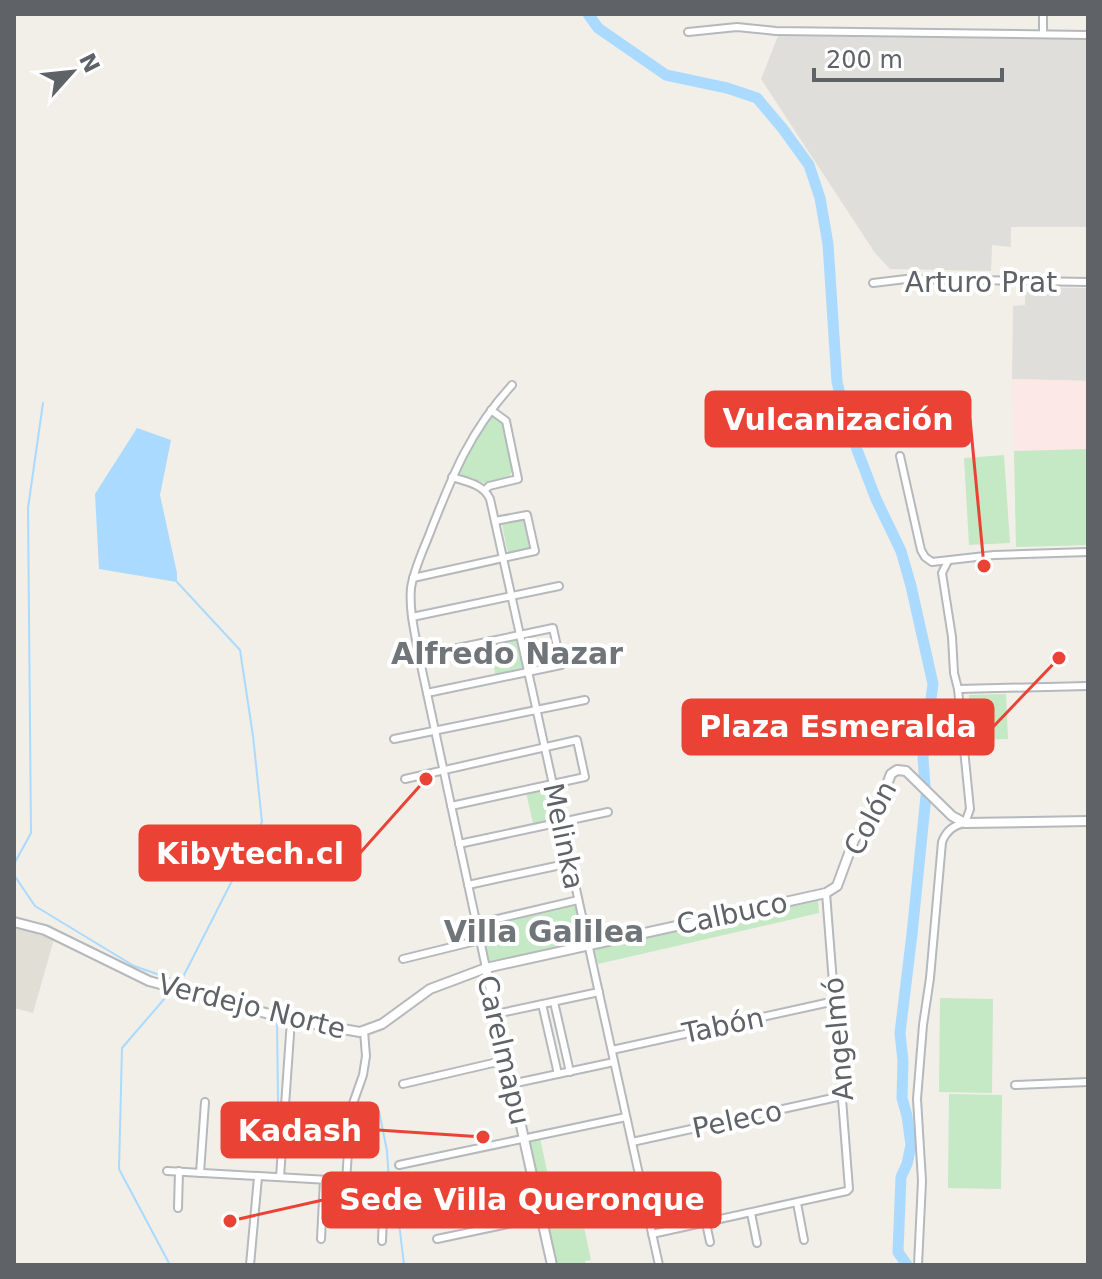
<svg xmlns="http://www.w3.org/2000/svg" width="1102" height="1279" font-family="'DejaVu Sans',sans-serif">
<rect width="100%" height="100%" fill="#f1efe8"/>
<g fill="#e0deda">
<path d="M778,36L1088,38V227H1011V247L992,245L991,271L890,269L875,253L761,79Z"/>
<path d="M1025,287L1088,288V381L1012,379L1013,306L1025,305Z"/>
</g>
<path fill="#e1ded6" d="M14,924L54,939L33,1013L14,1008Z"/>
<path fill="#fce8e6" d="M1012,379L1088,381V449L1014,451Z"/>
<g fill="#c5e8c5">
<path d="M492,413L503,421L513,469L509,476L484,483L461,475L458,469L468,448Z"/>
<path d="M1088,449V545L1016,547L1014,451Z"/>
<path d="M1004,455L1010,543L969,545L964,458Z"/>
<path d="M524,519L530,549L508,554L502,524Z"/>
<path d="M517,638L523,671L496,677L489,644Z"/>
<path d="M1006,694L1008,739L970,740L969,695Z"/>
<path d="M549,787L555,818L533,823L526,792Z"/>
<path d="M818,899L819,913L598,964L594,948Z"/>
<path d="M575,903L583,940L489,963L481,925Z"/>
<path d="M940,998L993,999L992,1093L939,1092Z"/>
<path d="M949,1094L1002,1095L1001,1189L948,1188Z"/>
<path d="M540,1138L557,1218L581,1213L591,1260L585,1261L586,1265H556L528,1141Z"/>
</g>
<path fill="#aadaff" d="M137,428L171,440L160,495L177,573V582L99,569L95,494Z"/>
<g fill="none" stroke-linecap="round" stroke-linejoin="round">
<g stroke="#aadaff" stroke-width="2">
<path d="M14,864L31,833L28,508L43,403"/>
<path d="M14,875L35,906L134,966L229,999"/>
<path d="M177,985L183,977L262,822L253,736L240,650L177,582"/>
<path d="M277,1021L278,1102"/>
<path d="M379,1111L387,1151L389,1182L400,1231L404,1265"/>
<path d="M170,1265L119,1169L122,1048L172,990"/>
</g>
<g stroke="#aadaff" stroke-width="11">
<path d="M588,14L598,28L666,75L727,88L757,98L783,129L809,165L820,198L828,244L837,382L849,429L876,499L901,551L911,586L933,684L923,758L925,786"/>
<path d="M907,1265L898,1252L901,1177L907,1164L911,1145L907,1116L902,1098L903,1061L900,1033L912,934L926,796"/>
</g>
<defs>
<g id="minor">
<path d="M688,32L737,27L776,31L1088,35"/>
<path d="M1043,34V14"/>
<path d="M873,283L906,279L1088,282"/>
<path d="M900,456L921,550L925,557L932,562L994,555L1088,552"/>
<path d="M452,477C467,482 483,484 490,499L659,1265"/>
<path d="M485,490L489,486L518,479L506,421L491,410"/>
<path d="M413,578L535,551L527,515L495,521"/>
<path d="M412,617L559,586"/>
<path d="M419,656L553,628L561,665L427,693"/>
<path d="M958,689L1088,686"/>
<path d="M394,739L585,700"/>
<path d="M405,779L577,740L585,777L451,806"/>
<path d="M459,844L608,812"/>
<path d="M468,885L570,863"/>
<path d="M476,924L578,900"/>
<path d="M403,959L480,940"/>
<path d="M486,968L419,656C415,633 409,611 411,588C414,568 424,549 431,530C453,474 470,431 512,385"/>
<path d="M554,1002L570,1072"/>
<path d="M542,1004L558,1074"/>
<path d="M496,1014L599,992"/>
<path d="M612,1050L835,1001"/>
<path d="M403,1084L506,1060"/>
<path d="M511,1084L614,1062"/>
<path d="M1015,1085L1088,1082"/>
<path d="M632,1142L842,1096"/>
<path d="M399,1165L626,1117"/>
<path d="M167,1171L382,1183L384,1186L382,1241"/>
<path d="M200,1173L205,1102"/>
<path d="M280,1177L291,1020"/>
<path d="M346,1181L351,1109L363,1075L366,1056L364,1031"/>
<path d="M797,1203L804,1240"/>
<path d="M178,1208L179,1171"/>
<path d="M751,1213L757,1243"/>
<path d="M706,1223L710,1242"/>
<path d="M652,1234L847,1191L849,1189L826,893"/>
<path d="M321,1239L324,1180"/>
<path d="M437,1239L541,1217"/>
<path d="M250,1265L258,1177"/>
<path d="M918,1265L922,1181L917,1099L923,1025L930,978L942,842C946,831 953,825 965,823L970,809L958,689L954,673L952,637L942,573L948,561"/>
</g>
<g id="tertiary">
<path d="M14,922L45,930L149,981L291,1020L360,1032L382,1024L430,989L486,968L826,893L837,886L854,840L881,800L891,774L897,770L906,771L952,816L965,823L1088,821"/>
<path d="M486,968L552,1265"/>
</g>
</defs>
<use href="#minor" stroke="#b5b8bc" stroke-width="10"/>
<use href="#tertiary" stroke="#b5b8bc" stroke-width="12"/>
<use href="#minor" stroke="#fff" stroke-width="6"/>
<use href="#tertiary" stroke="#fff" stroke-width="8"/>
</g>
<g text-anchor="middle" stroke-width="8" stroke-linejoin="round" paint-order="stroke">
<g font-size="28" fill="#5f6368" stroke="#fff">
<text x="981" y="292">Arturo Prat</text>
<text transform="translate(870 818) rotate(-62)" y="10">Colón</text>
<text transform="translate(564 836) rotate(78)" y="10">Melinka</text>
<text transform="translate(732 913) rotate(-12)" y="10">Calbuco</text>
<text transform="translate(252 1006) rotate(14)" y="10">Verdejo Norte</text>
<text transform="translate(723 1025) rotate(-12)" y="10">Tabón</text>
<text transform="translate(838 1039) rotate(-95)" y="10">Angelmó</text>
<text transform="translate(504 1050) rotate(77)" y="10">Carelmapu</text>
<text transform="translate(737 1119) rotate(-12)" y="10">Peleco</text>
</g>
<g font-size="30" font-weight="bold" fill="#70757a" stroke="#fff">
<text x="507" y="664">Alfredo Nazar</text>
<text x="544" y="942">Villa Galilea</text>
</g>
</g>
<path fill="none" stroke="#ea4335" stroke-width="3" d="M984 566L970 419M1059 658L993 727M426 779L360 853M483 1137L378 1130M230 1221L323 1200"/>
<g fill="#ea4335" stroke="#fff" stroke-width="3">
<circle cx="984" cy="566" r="8"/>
<circle cx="1059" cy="658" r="8"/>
<circle cx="426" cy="779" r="8"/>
<circle cx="483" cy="1137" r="8"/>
<circle cx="230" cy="1221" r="8"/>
</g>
<g fill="#ea4335" stroke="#ea4335" stroke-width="3">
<rect x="706" y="392" width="264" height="54" rx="8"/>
<rect x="683" y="700" width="310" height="54" rx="8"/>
<rect x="140" y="826" width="220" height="54" rx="8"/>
<rect x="222" y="1103" width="156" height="54" rx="8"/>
<rect x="323" y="1173" width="397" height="54" rx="8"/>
</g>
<g font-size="30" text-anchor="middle" font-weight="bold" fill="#fff">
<text x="838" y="430">Vulcanización</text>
<text x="838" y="737">Plaza Esmeralda</text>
<text x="250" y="864">Kibytech.cl</text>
<text x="300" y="1141">Kadash</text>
<text x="522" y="1210">Sede Villa Queronque</text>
</g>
<rect width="1102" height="1279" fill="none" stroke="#5f6368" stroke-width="32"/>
<g transform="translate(72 72) rotate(63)" stroke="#ffffff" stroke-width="6" paint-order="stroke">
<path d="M0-6L14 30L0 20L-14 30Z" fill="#5f6368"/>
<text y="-12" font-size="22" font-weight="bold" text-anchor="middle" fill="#5f6368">N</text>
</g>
<path d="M814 68v12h188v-12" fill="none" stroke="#5f6368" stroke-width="4"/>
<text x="826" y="68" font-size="24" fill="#5f6368" stroke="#ffffff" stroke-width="6" paint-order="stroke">200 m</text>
</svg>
